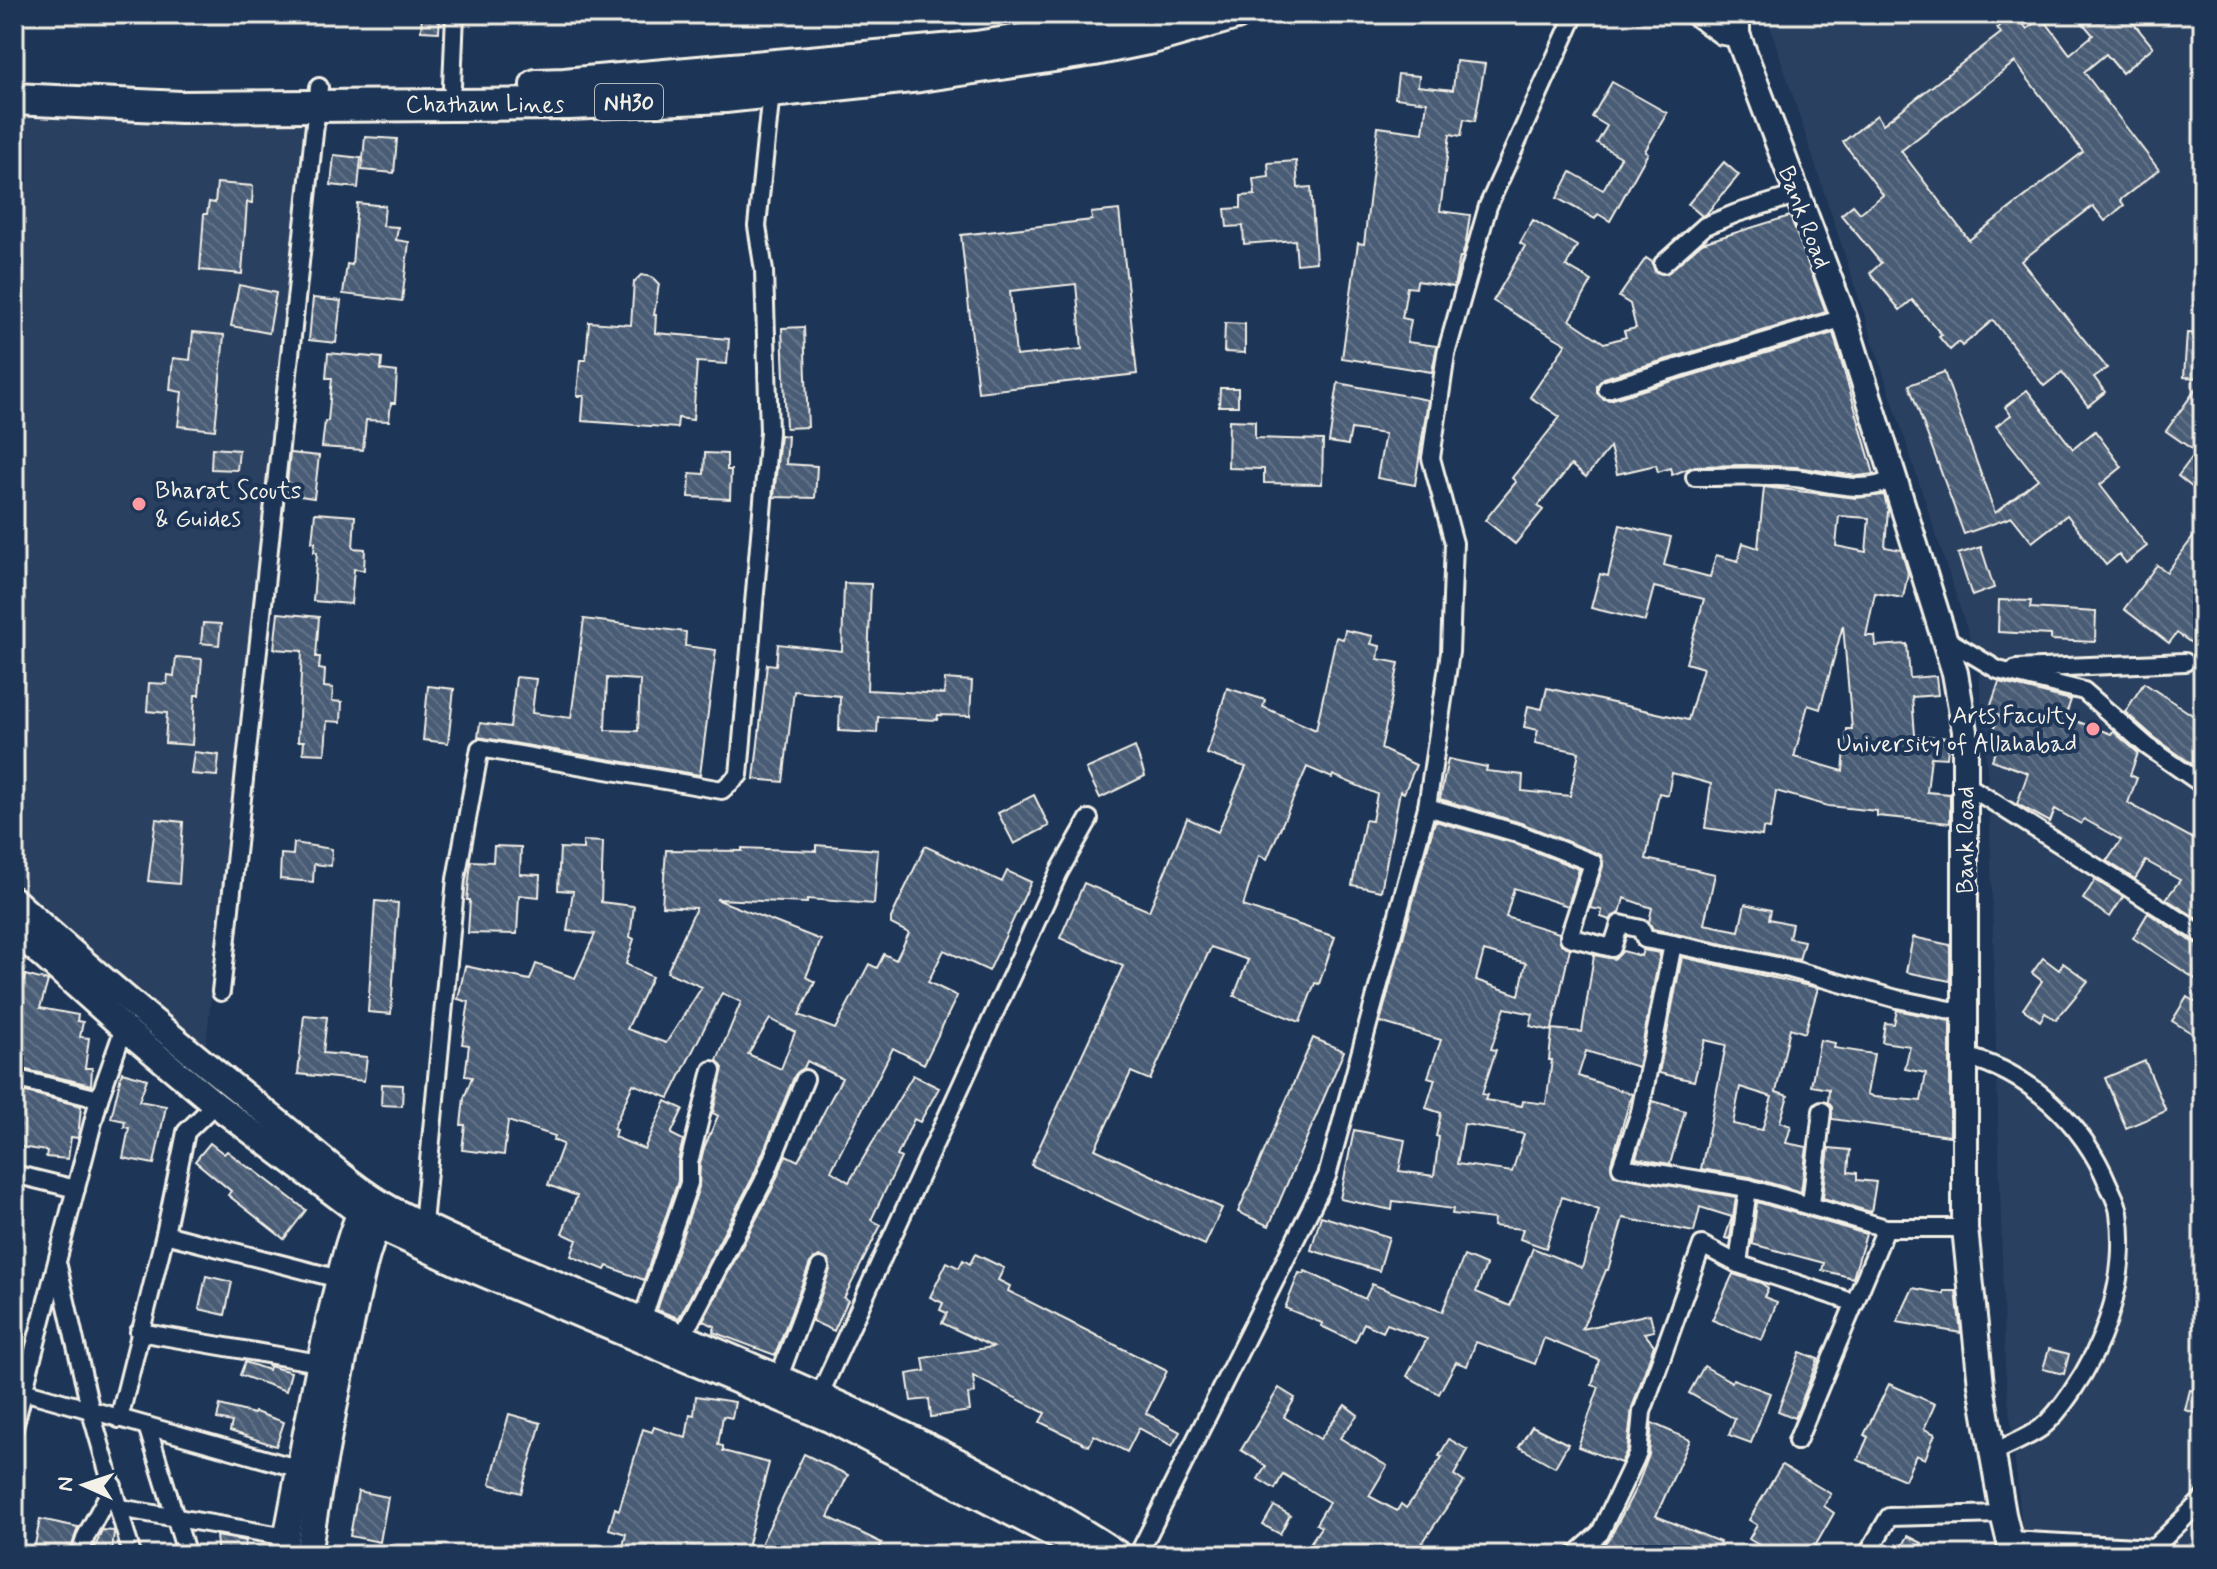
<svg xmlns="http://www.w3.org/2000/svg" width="2217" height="1569" font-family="Mynerve,sans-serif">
<defs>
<pattern id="building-back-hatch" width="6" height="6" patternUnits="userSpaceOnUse" patternTransform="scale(2)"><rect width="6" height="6" fill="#485b74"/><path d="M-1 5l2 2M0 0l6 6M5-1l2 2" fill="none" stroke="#637388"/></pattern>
</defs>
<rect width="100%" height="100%" fill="#1d3557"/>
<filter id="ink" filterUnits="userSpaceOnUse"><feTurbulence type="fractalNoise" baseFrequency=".0125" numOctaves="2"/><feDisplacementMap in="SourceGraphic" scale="16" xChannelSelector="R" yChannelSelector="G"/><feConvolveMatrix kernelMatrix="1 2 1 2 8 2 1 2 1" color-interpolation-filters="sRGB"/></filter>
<g filter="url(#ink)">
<g fill="#2a4060">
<path d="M1766,14H2203V1555H2025L2005,1368L1989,794L1978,663Z"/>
<path d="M14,99L304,123L204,1064L14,885Z"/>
</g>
<g fill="url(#building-back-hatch)" stroke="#f4f1e8" stroke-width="2" fill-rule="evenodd">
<path d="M422,14H440L439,32L421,31Z"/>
<path d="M2015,14L2027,29L2042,17L2070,54L2093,35L2075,14H2126L2153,47L2122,73L2106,54L2084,72L2159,170L2120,200L2124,205L2105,221L2093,206L2021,261L2107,368L2094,377L2105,392L2088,406L2062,372L2044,386L1993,320L1962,346L1959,342L1950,350L1939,337L1942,335L1912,300L1900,310L1870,273L1881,263L1841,215L1853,205L1860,213L1883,195L1843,142L1877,115L1883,124L2001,33L1997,28ZM2015,62L2083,152L1969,240L1901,151Z"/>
<path d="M1456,61L1485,64L1475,121L1464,119L1461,136L1450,134L1440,211L1470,215L1466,242L1462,257H1460L1454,287L1417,281L1416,288L1407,287L1402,318L1411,320L1407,342L1437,346L1432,372L1342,358L1358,243L1364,244L1378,127L1423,133L1427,102L1395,98L1398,74L1419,76L1418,86L1453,90Z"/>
<path d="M1612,82L1667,113L1645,151L1648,153L1610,221L1598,214L1595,219L1557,198L1571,172L1603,190L1621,157L1597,143L1607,126L1592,117Z"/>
<path d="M365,137L397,139L394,173L362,170Z"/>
<path d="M334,155L361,158L358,188L331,185Z"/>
<path d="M1296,161L1298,188L1311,187L1316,262L1297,264L1295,240L1244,244L1243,226L1227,227L1225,209L1241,208V196L1255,195L1253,179L1269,177L1268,163Z"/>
<path d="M1724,162L1739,175L1707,213L1702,216L1688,204Z"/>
<path d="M217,183L253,186L252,203L247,202L242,274L200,270L204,214H207L209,202L215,203Z"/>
<path d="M357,203L385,206L383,226L398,227L396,240L409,242L402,301L343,294L347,264L352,265Z"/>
<path d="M1119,210L1137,374L978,392L961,235L1092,220L1091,213ZM1076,284L1082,349L1016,356L1010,291Z"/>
<path d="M1790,216L1826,312L1604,378L1597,386V393L1604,399L1610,400L1833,333L1874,474L1857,476L1796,467L1745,465L1695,466L1672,475L1670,468L1658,472L1656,465L1617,474L1610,447L1586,477L1571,465L1538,506L1543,510L1515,544L1485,520L1516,482L1512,478L1560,417L1530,397L1566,344L1493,301L1525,246L1520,243L1533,220L1577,246L1566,266L1592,281L1570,320L1604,343L1626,337L1624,331L1636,328L1630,304L1619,297L1646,258L1652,262L1655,272L1666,274L1702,243Z"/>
<path d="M641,275L652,277L659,284L654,315H656L655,333L729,339L727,364L697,362L693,420L678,418L677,428L582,421L584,396H577L580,360H586L589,322L631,325L634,282Z"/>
<path d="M239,285L276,293L269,333L231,326Z"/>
<path d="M313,298L341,301L336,343L309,340Z"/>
<path d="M1225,323L1245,324V353L1224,352Z"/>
<path d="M804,327L808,427L786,428L782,328Z"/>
<path d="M193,332L224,335L215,430L178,426L182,392L170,390L173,358L190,360Z"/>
<path d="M2187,333L2203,334V378L2184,377Z"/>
<path d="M328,353L382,358L381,370L397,372L395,403H391L389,421L366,420L363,450L322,447L325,421H328L332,378H326Z"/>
<path d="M1944,372L1995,513L2038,479L1996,426L2011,415L2005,407L2027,390L2073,449L2095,431L2122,467L2100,485L2147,546L2126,563L2119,554L2106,565L2067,515L2032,542L2012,517L1964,534L1909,385Z"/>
<path d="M2203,379V496L2178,476L2196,452L2166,431Z"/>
<path d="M1338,383L1428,400L1415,485L1377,478L1385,434L1351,429L1348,445L1329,442Z"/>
<path d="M1220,388H1238V406H1219Z"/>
<path d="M1229,420L1255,421V438L1323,440L1322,484L1264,483V469L1228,468Z"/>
<path d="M780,435L788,436L786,464L817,466L815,498L774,497Z"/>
<path d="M212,448L239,450L237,470L211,469Z"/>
<path d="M290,453L319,456L314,498L286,494Z"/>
<path d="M705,453L727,454V470H731L730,499L689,497L690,473L704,474Z"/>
<path d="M1764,487L1856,498L1884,495L1888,510L1885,547L1901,550L1908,573L1903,598L1875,593L1866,636H1875L1876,646L1907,644L1910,678L1936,676L1938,695L1912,697L1915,735L1949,738L1947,758L1931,757L1927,792L1950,794V823L1877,816V811L1828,806L1776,791L1770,829L1763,828L1762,836L1705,828L1711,784L1672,773L1668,795L1659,793L1646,859L1715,874L1704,924L1739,931L1745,904L1771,910L1769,919L1792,924L1789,938L1804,941L1799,960L1653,929L1649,922L1652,908L1624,898L1620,913L1613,916L1610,920L1601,917L1602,910L1590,908L1603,866L1601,855L1521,823L1440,799L1448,759L1487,767L1486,771L1523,775L1522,791L1570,796L1579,752L1535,743L1538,730L1524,727L1528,706L1542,709L1547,688L1688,720L1703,668L1686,663L1704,599L1654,587L1645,621L1591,608L1600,574L1608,576L1620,525L1671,537L1664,565L1710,577L1716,555L1738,561L1743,543L1758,548ZM1839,516L1869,518L1866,552L1836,546ZM1843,625L1852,729H1847L1843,771L1794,757L1808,705L1820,709Z"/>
<path d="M315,513L355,516L353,548L365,549L364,570L354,569L351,604L313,601L317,552H314L315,542H312Z"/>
<path d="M2203,524V651L2177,633L2169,643L2124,609L2157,565L2167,572Z"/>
<path d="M1981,547L1994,588L1972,596L1958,554Z"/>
<path d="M844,583L871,584L867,690L944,694L945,679L972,681L970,716L938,715L937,720L878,717L877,733L839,731L840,696L794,691L783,782L754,779L767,664L776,665L778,644L842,651Z"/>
<path d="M1999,600L2031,601L2030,608L2096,612L2095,642L2051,640V635L1998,632Z"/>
<path d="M278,613L319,617L316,657H320L319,669L325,670L324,687L333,688L332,701L342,702L341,722L327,721L325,754L303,753L304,741H298L302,651L274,649Z"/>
<path d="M584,619L686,632L685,646L716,650L700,775L478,737L480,723L510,727L516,677L536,679L532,713L571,718ZM607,678L640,680L638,731L605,730Z"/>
<path d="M203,623L221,624L219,645L201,643Z"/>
<path d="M1345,630L1373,636L1371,644L1380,646L1378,659L1399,663L1381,749L1416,765L1404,793L1400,791L1381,891L1352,885L1365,820L1372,821L1377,794L1333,775L1332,778L1307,767L1267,859L1259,855L1243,906L1335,937L1319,984L1315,983L1300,1022L1234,996L1248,960L1211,947L1150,1080L1131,1072L1095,1149L1222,1208L1205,1245L1031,1165L1123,966L1060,938L1084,883L1149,911L1187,818L1218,832L1246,767L1207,754L1227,688L1265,700L1263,707L1316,730L1336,637L1343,639Z"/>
<path d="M176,657L202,659L199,695H195L192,745L165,743L167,713L147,711L149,683L167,684L168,675L174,676Z"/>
<path d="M1999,682L2071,700L2065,717L2111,734L2113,731L2138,753L2130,775L2137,778L2128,803L2203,844L2202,921L2166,899L2180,880L2146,861L2135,879L2107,861L2121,840L2084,819L2081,824L2055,809L2050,822L2017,804L2028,773L1992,760L1996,749L1988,746L1999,715L1989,711Z"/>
<path d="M2144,683L2203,722V772L2154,737L2125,712Z"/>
<path d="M428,686L454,689L448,743L423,740Z"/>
<path d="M1135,747L1145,776L1100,798L1086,769Z"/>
<path d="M194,752L219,755L217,776L191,774Z"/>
<path d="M1034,795L1049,826L1014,844L998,813Z"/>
<path d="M156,819L183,822L179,884L148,881Z"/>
<path d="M1435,821L1513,843L1579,869L1568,906L1514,888L1506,917L1559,933L1561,944L1570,948L1552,1029L1582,1032L1594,955L1614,959L1623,951L1641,956L1643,950L1660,953L1638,1067L1586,1051L1578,1076L1632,1094L1611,1163L1614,1176L1736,1197L1730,1239L1725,1238L1732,1217L1700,1207L1694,1232L1623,1218L1608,1270H1606L1582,1329L1650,1314L1654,1331L1644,1333L1654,1345L1632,1408L1627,1450L1621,1463L1578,1447L1599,1387L1592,1385L1599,1360L1544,1338L1535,1364L1476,1342L1467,1366L1456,1362L1439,1394L1407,1376L1427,1339L1387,1324L1383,1332L1364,1323L1355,1342L1321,1326L1322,1323L1285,1308L1299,1273L1304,1274L1305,1271L1365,1299L1372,1284L1442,1312L1464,1256L1486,1265L1476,1292L1510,1306L1533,1248L1582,1268L1599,1210L1562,1197L1546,1248L1520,1239L1523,1229L1493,1226L1494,1219L1452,1214L1453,1209L1393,1201L1392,1210L1340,1199L1354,1130L1405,1140L1399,1171L1434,1176L1439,1137L1436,1136L1441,1113L1426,1108L1435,1079L1428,1077L1441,1040L1380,1022ZM1484,951L1526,963L1519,995L1476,980ZM1505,1008L1533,1014L1530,1026L1552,1031L1549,1060H1552L1546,1104L1523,1101L1522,1106L1485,1100L1487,1095L1482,1094L1496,1050L1491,1049ZM1464,1124L1524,1134L1512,1172L1457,1164Z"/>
<path d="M583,841L603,842L601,902L634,906L630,937L634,939L626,964L652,977L627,1029L666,1043L702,987L667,972L696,908L662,906L666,850L742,851V848L816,851V845L878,850L874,904L807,899V903L716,899L821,940L806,977L815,982L799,1015L835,1029L869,964L877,968L884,954L896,960L909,933L891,924V918L925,846L1002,882L1007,871L1031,882L989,971L944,950L928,982L957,996L924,1064L893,1048L831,1171L849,1182L913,1075L939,1088L920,1122L914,1119L897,1156L901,1158L871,1220L881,1225L844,1298L848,1300L834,1331L812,1321L830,1270L829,1261L819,1256L810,1263L775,1355L713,1332L715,1326L703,1321L773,1187L786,1155L798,1161L842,1078L807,1061L804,1068L795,1075L753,1177L679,1318L657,1310L699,1187L700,1164L704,1148L718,1116L713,1113L723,1068L717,1060L741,1002L722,993L669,1098L633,1084L613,1129L616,1130L614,1137L644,1149L666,1101L683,1109L671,1134L683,1140L678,1161V1181L644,1280L607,1266L605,1270L571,1256L577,1240L562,1233L577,1196L548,1185L563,1144L553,1140L555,1136L508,1121L504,1155L462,1150L465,1125H461L464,1098L472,1077L465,1076L469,1045L462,1044L469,1002L458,999L465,966L530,980L536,964L575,978L595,934L567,931L573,891L558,890L560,848L583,849ZM770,1019L795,1032L781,1069L748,1054Z"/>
<path d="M294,843L332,849L331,866L314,864L313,882L280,879L281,854L293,855Z"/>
<path d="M494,846L521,847L520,874L540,875L539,897L519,895L517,934L468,933L470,900H467L471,861L493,862Z"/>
<path d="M2095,880L2123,897L2110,917L2083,899Z"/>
<path d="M375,901L398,903L391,1014L368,1012Z"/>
<path d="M2148,913L2203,949V984L2133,938Z"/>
<path d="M1913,937L1950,945V981L1906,972Z"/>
<path d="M1682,957L1818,988L1805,1033L1790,1028L1776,1092L1788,1096L1780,1122L1791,1126L1786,1143L1807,1147L1801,1192L1750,1177L1701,1169L1726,1045L1705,1040L1694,1081L1659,1073ZM1740,1087L1772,1097L1762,1130L1733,1124Z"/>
<path d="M2043,958L2059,970L2063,963L2088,981L2056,1020L2045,1013L2040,1021L2023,1009L2042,981L2032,973Z"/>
<path d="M25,975L48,981L40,1008L78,1015L77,1021L83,1022L80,1037L89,1038L85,1068H92L91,1085L14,1067V1016Z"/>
<path d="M2187,997L2203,1007V1040L2172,1021Z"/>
<path d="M1897,1010L1950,1021V1136L1832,1119V1107L1828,1102L1829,1089L1811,1086L1820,1040L1835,1043L1834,1048L1874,1054L1867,1094L1874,1097L1921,1101L1926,1073L1905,1069L1910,1046L1882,1042L1885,1023L1894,1024Z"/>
<path d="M304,1015L327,1017L323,1053L367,1057L364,1081L298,1074Z"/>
<path d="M1313,1038L1344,1051L1269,1226L1238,1212Z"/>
<path d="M2145,1061L2166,1111L2126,1128L2105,1078Z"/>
<path d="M122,1072L147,1079L139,1101L166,1106L154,1164L123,1158L129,1128L124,1127L125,1121L111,1118Z"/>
<path d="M382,1084L403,1085L402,1106L381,1105Z"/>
<path d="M14,1089L81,1106L78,1138L71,1137L68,1159L46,1157L47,1151L14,1146Z"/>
<path d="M1653,1101L1685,1111L1670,1164L1636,1158Z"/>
<path d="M210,1143L224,1154L227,1151L249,1168L250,1167L306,1210L284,1239L228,1195L231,1191L195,1161Z"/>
<path d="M1829,1148L1850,1150L1848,1172L1857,1173V1180L1876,1182L1871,1212L1823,1198Z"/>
<path d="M1757,1202L1866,1234L1853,1278L1822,1270L1824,1263L1752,1244Z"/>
<path d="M1321,1216L1389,1237L1379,1271L1311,1250Z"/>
<path d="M975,1254L1004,1268L998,1280L1010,1286L1008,1291L1167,1371L1146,1413L1180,1432L1172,1446L1139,1428L1127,1452L1094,1435L1089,1446L1040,1422L1045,1413L973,1376L975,1393L968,1394L970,1411L931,1417L929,1399L911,1401L907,1374L925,1371L923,1358L993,1347L942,1323L947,1313L940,1310L943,1303L930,1297L947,1262L959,1268L963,1260L970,1264Z"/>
<path d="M1733,1274L1761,1283L1768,1288L1764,1297L1777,1302L1762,1340L1712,1320Z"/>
<path d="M206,1276L232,1282L225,1315L199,1309Z"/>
<path d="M1913,1288L1944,1294V1291H1956L1961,1333L1897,1322Z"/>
<path d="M2049,1349L2069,1354L2064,1374L2043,1369Z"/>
<path d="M1800,1352L1818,1359L1795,1418L1778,1411Z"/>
<path d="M245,1362L268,1370L269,1366L291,1372L286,1391L240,1375Z"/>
<path d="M1704,1366L1732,1382L1733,1379L1770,1393L1751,1443L1729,1435L1735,1419L1689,1393Z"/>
<path d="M1889,1384L1935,1404L1924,1429L1935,1434L1925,1459L1916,1455L1905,1480L1858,1460L1868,1437L1864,1435Z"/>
<path d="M1279,1388L1295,1398L1284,1417L1320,1439L1345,1405L1358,1415L1340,1438L1387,1466L1369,1496L1397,1511L1401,1504L1406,1508L1415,1496L1442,1457L1439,1456L1449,1439L1468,1450L1454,1475L1464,1482L1414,1555H1302L1321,1527L1316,1524L1329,1502L1283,1474L1275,1489L1258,1479L1266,1466L1241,1450Z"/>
<path d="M2190,1390L2203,1393V1415L2185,1410Z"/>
<path d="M696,1396L735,1402L732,1418L723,1416L718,1445L723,1446V1451L769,1463L745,1555H621L626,1534L609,1529L615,1508L619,1510L643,1429L652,1432L654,1427L686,1438L690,1414L694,1415Z"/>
<path d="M220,1405L254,1414L255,1412L284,1422L276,1446L230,1431L232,1422L217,1419Z"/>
<path d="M509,1414L541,1423L521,1493L490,1484Z"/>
<path d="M1652,1423L1690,1440L1656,1516L1720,1542L1715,1555H1592L1610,1538L1637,1486L1649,1455Z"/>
<path d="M1532,1426L1568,1444L1555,1467L1519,1447Z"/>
<path d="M804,1454L848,1475L828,1517L882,1543L876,1555H821L799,1545L794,1555H779L760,1546Z"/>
<path d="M1782,1465L1831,1494L1824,1506L1834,1513L1810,1555H1775L1749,1539L1757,1525L1749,1520Z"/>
<path d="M358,1491L388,1497L380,1542L350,1536Z"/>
<path d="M1274,1506L1290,1515L1280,1534L1263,1525Z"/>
<path d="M40,1519L78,1527L69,1555H33Z"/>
<path d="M102,1530L114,1531L112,1555H92Z"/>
<path d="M216,1536L246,1541L243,1555H218Z"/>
<path d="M1908,1536L1922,1543L1916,1555H1898Z"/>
</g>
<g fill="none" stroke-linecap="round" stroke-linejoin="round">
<defs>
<g id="street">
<path d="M452,86L455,14"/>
<path d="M1663,264L1705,226L1737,213L1796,195"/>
<path d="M1607,389L1844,318"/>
<path d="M1695,477C1728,477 1762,475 1795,478C1824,481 1865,496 1892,479"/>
<path d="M1943,637L1998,670L2084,691L2147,746L2203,785"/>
<path d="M2016,669L2185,662"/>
<path d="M1965,784L2203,935"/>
<path d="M1427,807L1517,833L1593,863L1569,937L1612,948L1620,924L1641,929L1645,939L1673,944"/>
<path d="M221,992L319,87"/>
<path d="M1965,1013L1897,999L1790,969L1673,944L1640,1112L1621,1167L1748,1188L1886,1228H1965"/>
<path d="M1964,1056C2029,1072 2083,1123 2108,1184C2112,1193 2118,1203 2119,1213C2126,1260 2115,1311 2094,1354C2083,1376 2061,1412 2041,1428C2027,1438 2008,1445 1993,1453"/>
<path d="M14,1078L99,1099"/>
<path d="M14,1174L76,1189"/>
<path d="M1811,1204L1822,1111"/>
<path d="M423,1224L456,879L480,748L722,790L739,775L769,432L764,271L757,226L771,92"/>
<path d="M165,1234L339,1279"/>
<path d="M1738,1264L1748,1188"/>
<path d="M58,1266L91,1412L132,1555"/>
<path d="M642,1320L689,1183V1163L712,1070"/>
<path d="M139,1332L319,1363"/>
<path d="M682,1337L763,1182L805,1079"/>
<path d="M779,1377L820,1267"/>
<path d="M16,1389L300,1469"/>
<path d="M820,1394L1059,872L1089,819"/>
<path d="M119,1419L165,1234L186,1132L215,1104"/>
<path d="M147,1426L187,1555"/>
<path d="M14,1428L99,1099L124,1028"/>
<path d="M1797,1441L1886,1228"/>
<path d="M119,1508L287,1537"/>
<path d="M2010,1540L2154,1548L2203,1499"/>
<path d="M80,1555L86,1536L113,1486"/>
<path d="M1138,1555L1327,1176L1427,807L1450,652L1454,543L1431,458L1446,354L1488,206L1575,14"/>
<path d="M1575,1555L1600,1533L1638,1453L1642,1412L1702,1245L1738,1264L1855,1303"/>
<path d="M1867,1555L1889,1517L2003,1514"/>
</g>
<g id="secondary">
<path d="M1698,14L1723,32L1737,34"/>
<path d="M1737,14V34L1844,318L1955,673L1965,731V1228L1981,1385L2003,1514L2013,1555"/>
<path d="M14,900C99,978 187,1050 278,1122C313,1150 352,1188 391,1209C458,1244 530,1272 600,1302C778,1377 958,1448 1120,1555"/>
<path d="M14,930L124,1028L215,1104L377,1226L462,1265L831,1420L1093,1555"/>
<path d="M283,1555C300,1470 313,1384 334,1300C342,1267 350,1230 366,1200"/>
<path d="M308,1555C320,1478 335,1401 351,1325C359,1290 366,1242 385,1213"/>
</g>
<g id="highway">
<path d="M536,85L564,84L976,47L1148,20"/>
<path d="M14,99L181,107L569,104L725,97L920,76L1094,50L1152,38L1236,14"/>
</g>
</defs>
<use href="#street" stroke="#f4f1e8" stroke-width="22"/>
<use href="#secondary" stroke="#f4f1e8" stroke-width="30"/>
<use href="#highway" stroke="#f4f1e8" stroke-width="36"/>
<use href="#street" stroke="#1d3557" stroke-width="16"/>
<use href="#secondary" stroke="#1d3557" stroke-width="24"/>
<use href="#highway" stroke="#1d3557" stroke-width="30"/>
</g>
</g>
<g fill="#ff9aa2" stroke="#1d3557" stroke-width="3">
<circle cx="139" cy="504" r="8"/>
<circle cx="2093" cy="729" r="8"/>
</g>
<g text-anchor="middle" stroke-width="8" stroke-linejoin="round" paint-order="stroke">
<rect fill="#1d3557" stroke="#b4b9bc" stroke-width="2" x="595" y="84" width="68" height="36" rx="6"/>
<g font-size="22" font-weight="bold" fill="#f4f1e8">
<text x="629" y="110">NH30</text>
</g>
<g font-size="24" fill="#f4f1e8" stroke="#1d3557">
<text x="485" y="112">Chatham Lines</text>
<text transform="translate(1805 217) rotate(69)" y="8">Bank Road</text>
<text transform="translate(1965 840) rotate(-90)" y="8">Bank Road</text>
</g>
<g font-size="24" fill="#f4f1e8" stroke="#1d3557" text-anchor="start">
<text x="155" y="498">Bharat Scouts<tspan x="155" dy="28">&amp; Guides</tspan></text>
<text x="2077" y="723" text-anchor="end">Arts Faculty<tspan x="2077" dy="28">University of Allahabad</tspan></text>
</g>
</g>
<rect width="2217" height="1569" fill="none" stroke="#1d3557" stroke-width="48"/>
<rect x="24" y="24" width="2169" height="1521" fill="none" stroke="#f4f1e8" stroke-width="3" filter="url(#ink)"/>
<g transform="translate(84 1485) rotate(273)" stroke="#1d3557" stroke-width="6" paint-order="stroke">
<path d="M0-6L14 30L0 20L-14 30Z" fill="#f4f1e8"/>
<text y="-12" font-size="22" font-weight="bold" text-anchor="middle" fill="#f4f1e8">N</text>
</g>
</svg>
